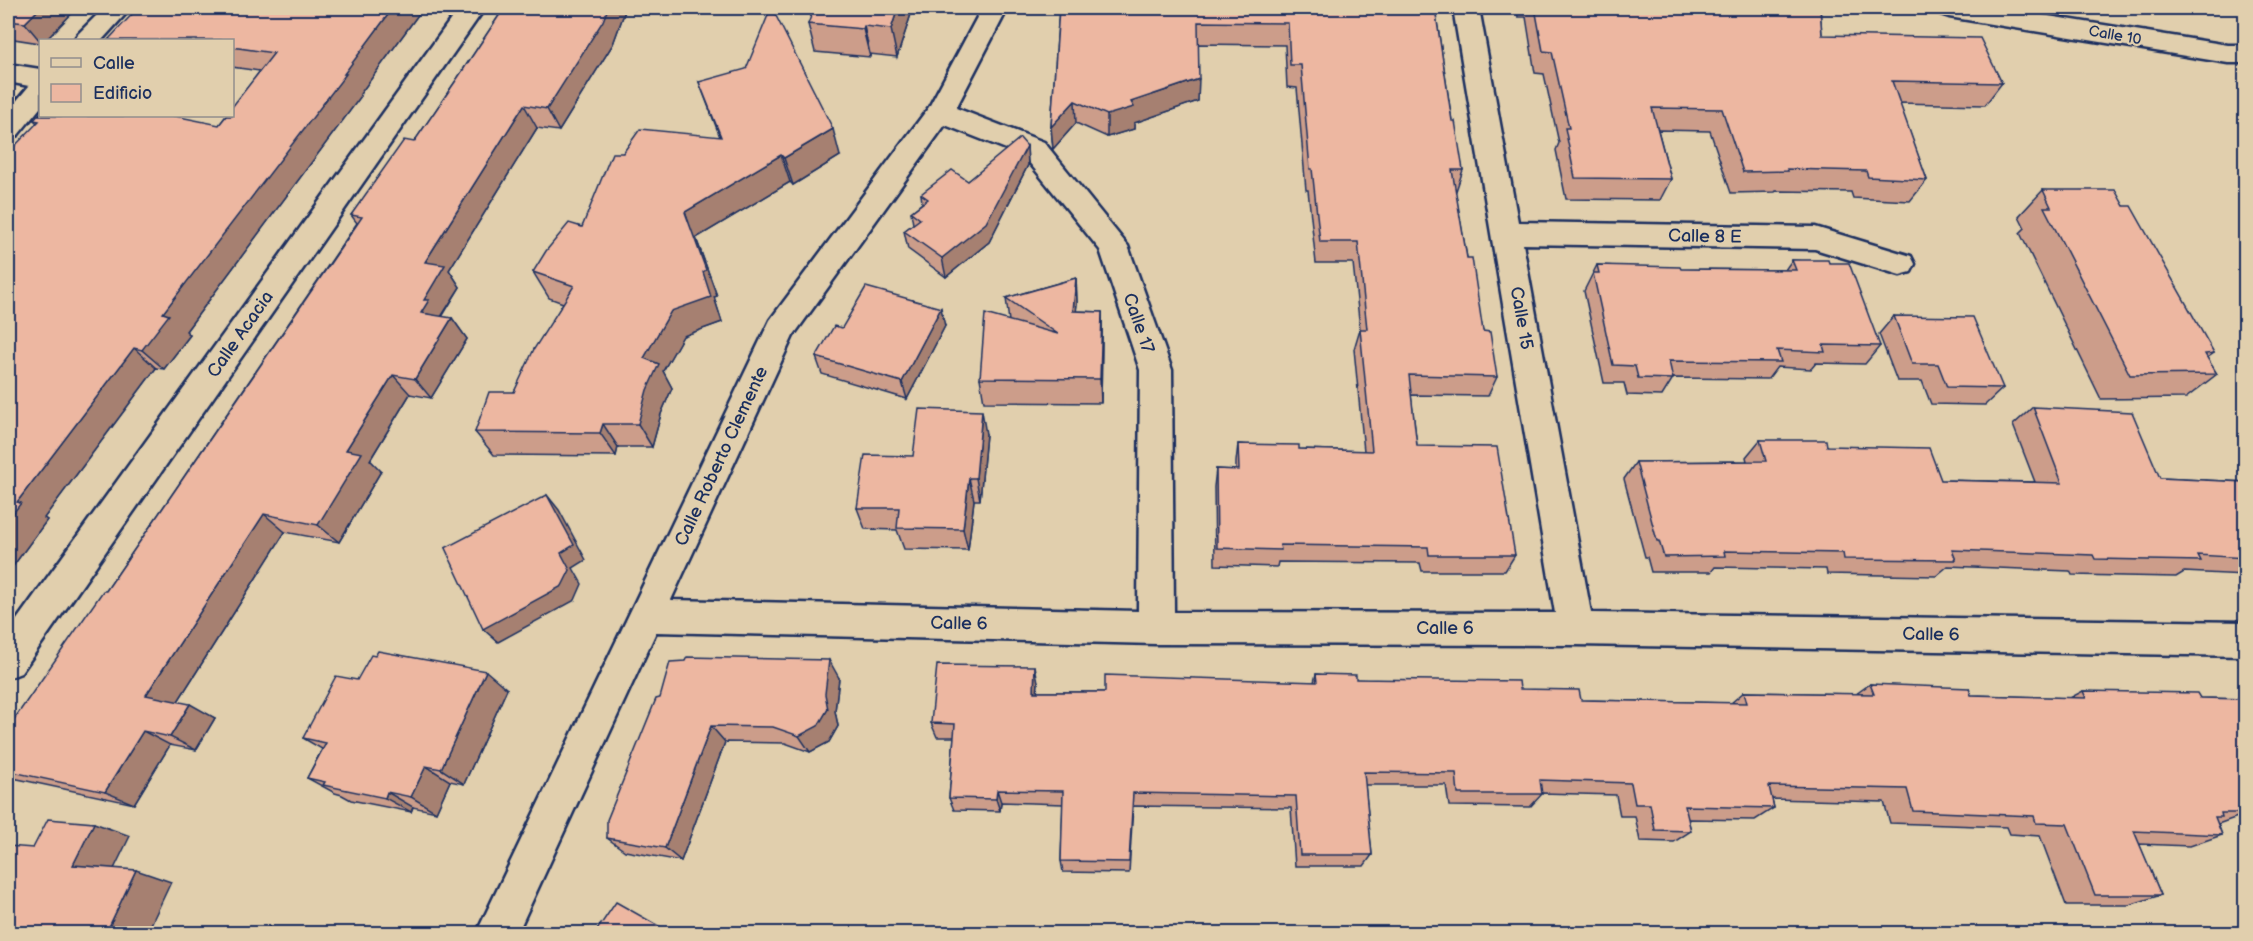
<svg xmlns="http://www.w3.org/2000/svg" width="2253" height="941" font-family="'Balsamiq Sans',sans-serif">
<rect width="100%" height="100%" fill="#e1cfad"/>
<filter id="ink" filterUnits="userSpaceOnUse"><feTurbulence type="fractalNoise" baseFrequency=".0167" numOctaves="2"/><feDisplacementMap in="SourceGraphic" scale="12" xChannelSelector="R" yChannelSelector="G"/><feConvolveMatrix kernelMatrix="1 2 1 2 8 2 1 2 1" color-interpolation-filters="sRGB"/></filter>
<g filter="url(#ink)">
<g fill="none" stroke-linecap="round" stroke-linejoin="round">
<defs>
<g id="street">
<path d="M104,8H131L102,40H74L78,34Z"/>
<path d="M459,8H485L21,673L8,678V632Z"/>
<path d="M982,8H1008L956,108L1044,142L1128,246L1172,370L1174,612L1555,613L1453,8H1479L1518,222L1815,227L1911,256L1915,264L1911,272L1900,275L1815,249L1523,244L1591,613L2246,622V656L1576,645L1156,644L656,632L517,934H476L770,320L929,107ZM945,125L1024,156L1100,250L1140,370L1138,611L671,600L793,336Z"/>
<path d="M1936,8H1998L2228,45H2246V63H2228L1949,17L1940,14Z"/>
<path d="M8,64L40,69V108L18,135L8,138V111L29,86L8,82Z"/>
</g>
</defs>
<use href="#street" stroke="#1b2f5e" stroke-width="5"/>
<use href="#street" fill="#e1cfad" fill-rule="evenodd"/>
</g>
<g fill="#cc9d8a" stroke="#1b2f5e" stroke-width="1.5">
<path d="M8,8H77L46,40H40V43L8,38Z"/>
<path d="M423,8L360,94L361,96L186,331L190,335L164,369L156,368L44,518L47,520L8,573L37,123L34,120L219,125L260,71L232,67V40Z"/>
<path d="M504,8H626L613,44L559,131L537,128L449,270L460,287L442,317L452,318L467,339L431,398L410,394L370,460L381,471L339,542L285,532L178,701L215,718L196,750L170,745L134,804L13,778L8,776V728L106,591L357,223L351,215L414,142L457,79Z"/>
<path d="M913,8L897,57L870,54V57L815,52L808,24Z"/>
<path d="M1059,8H1435L1452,121L1463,170L1456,191H1455L1467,258L1483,331L1497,377L1488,396L1411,395L1417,446L1515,555L1505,571H1422L1420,563L1278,562L1277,567L1215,565L1214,487L1216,469L1236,470V462L1238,444L1299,449L1364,451L1354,349L1360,329L1353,263H1316L1308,190H1306L1297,88L1287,87L1285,45L1198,44V101L1134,123V129L1107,137L1076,123L1053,149L1051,127Z"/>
<path d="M1516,8H1820L1822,35L2002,83L1985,105L1899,103L1927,180L1910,201L1853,198L1851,192L1776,191L1775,192L1731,193L1710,131L1658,130L1671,179L1660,200L1566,199L1556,150L1559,143L1544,74L1535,73L1526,17H1518Z"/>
<path d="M699,82L840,156L793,185L790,182L696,238L717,296L714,297L722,322L683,336L663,371L672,388L661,414L652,447H618L616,456L494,455L475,432L514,392L563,303L549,298L533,272L582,227L623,153L720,137Z"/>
<path d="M1027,146L1028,165L989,242L946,277L908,249L904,231L913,224L911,212L922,203L921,194L968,181Z"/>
<path d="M2043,190L2124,206L2214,353L2207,358L2217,374L2186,398L2101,399L2020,233L2025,228L2019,216Z"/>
<path d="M1792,260L1829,263L1880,346L1865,364L1816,363L1811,369L1777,367L1768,379L1673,378L1662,396L1627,395L1624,383H1604L1584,291L1597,265L1681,269L1785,270Z"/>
<path d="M1076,278L1077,303L1076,311L1102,312V336L1101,403L984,402L980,378L1009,321L1006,298Z"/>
<path d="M1894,316L2003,388L1985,405L1931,404L1922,381H1897L1879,334Z"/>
<path d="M945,326L907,399L822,374L816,357L842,328Z"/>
<path d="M2033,407L2160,478L2246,482V575L2184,572L2176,577L2072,575L2070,571L1948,566L1936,576L1827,574L1826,569L1715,567L1711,572H1651L1647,557H1645L1624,479L1636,462L1747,461L1746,457L1760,440L1827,446L1941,480L2035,482L2013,425Z"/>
<path d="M986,434L980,500H974L968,550L904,549L897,530L865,529L857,508L913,456Z"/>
<path d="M685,661L839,678L835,711L838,726L829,742L810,752L785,743L725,742L681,861L625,851L607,838L660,698Z"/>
<path d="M1316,674L1356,679L1520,689L1581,700L1731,703L1744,692L1856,694L1870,684L1971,695L2070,698L2083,691L2200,698L2246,699V814L2218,824L2222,835L2190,846L2139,844L2161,895L2129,905H2066L2040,836L2010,834L2007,827L1890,823L1884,802L1772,799L1774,808L1755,820L1688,819L1691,831L1674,842L1640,841L1635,816H1620L1616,795L1542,793V794L1530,807L1449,806L1446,785H1365L1372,855L1364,866H1295L1291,808L1133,806L1129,873L1063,872L1061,861L1063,804L1001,802L1000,811L954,810L949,798L954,737H937L931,723L1038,682L1037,692H1105L1314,682Z"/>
<path d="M357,680L507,689L464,784L450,781L436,812L413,807L411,812L351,800L342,795L335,793L307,778L322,749L303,738Z"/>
</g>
<g fill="#a68071" stroke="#1b2f5e" stroke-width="1.5">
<path d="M40,8H77L46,40L40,41L25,23Z"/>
<path d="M393,8H423L360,94L361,96L186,331L190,335L164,369L142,350L163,313Z"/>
<path d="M608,8H626L613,44L559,131L547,109Z"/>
<path d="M898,8H913L897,57L891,29Z"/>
<path d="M864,26L870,54V57L863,29Z"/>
<path d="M1199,79L1198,101L1134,123V129L1107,137V115L1131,102Z"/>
<path d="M1075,101L1076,123L1053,149L1051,127Z"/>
<path d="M524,105L537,128L449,270L460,287L441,317L421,313L424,300L425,262Z"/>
<path d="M833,129L840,156L793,185L784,158Z"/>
<path d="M1027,146L1028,165L989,242L946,277L942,258Z"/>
<path d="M781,155L790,182L696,238L717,296L714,297L722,322L683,336L663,371L672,388L661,414L652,447L638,424L644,358L671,311L703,272L685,212Z"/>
<path d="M1076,278L1077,303L1074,336L1073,311Z"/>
<path d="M941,308L945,326L907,399L902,382Z"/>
<path d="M1102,312V336L1101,403L1100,379Z"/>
<path d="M452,318L467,339L431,398L415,379Z"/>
<path d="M134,348L156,368L44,518L47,520L8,573V520L17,502Z"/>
<path d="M393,375L410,394L370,460L381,471L339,542L318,525L346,450Z"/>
<path d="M982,411L986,434L980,500L976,478Z"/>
<path d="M603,424L618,447L616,456L600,433Z"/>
<path d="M969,478L974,500L968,550L963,529Z"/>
<path d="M547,495L559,510L586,560L573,568L582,584L575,600L498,642L483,629Z"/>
<path d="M264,514L285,532L173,709L146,695Z"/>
<path d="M829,660L839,678L835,711L838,726L829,742L810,752L799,736Z"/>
<path d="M1035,666L1038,682L1036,707L1034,692Z"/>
<path d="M486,671L507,689L464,784L441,769Z"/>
<path d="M190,704L215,718L196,750L170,737Z"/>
<path d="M711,726L725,742L681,861L665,848Z"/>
<path d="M143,731L170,745L134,804L105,792Z"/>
<path d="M426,766L450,781L436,812L411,797Z"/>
<path d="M997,790L1001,802L1000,811L996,799Z"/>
<path d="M387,792L413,807L411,812L385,798Z"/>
<path d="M94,823L130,836L110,877L73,865Z"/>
<path d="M136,870L171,882L147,933H106Z"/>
<path d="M269,927L287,933H273Z"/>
</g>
<g fill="#edb7a1" stroke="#1b2f5e" stroke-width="1.5">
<path d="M8,8H40L25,23L8,21Z"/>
<path d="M138,8H393L344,74H346L163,313L169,315L142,350L134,348L17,502L21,503L8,520V153L39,121L34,120L40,113V116H175L219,125L226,116H232V107L274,53L232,47V40H108Z"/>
<path d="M504,8H608L603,21L547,109L524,105L425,262L445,265L424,300H429L421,313L452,318L415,379L393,375L346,450L362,453L318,525L264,514L146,695L190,704L170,737L143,731L105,792L8,771V728L103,591H106L362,217L351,215L404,140L414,142L457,79Z"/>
<path d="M771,8H772L833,129L784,158L781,155L685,212L706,270L703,272L711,297L671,311L644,358L659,364L647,390L638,424H603L600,433L475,432L489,392H514L534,349L574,286L533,272L546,251L569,223L582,227L612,153H623L640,129L721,137L699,82L746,69Z"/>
<path d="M814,8H898L891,29L864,26L863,29L808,24Z"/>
<path d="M1059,8H1435L1452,121H1455L1463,170H1452L1467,258H1472L1483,331L1490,332L1497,377L1409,375L1417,446L1497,447L1515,555H1429L1428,547L1280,545L1281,550L1217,548L1216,469L1239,470L1238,444L1299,445V449L1372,451L1360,329H1367L1358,242H1320L1312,169H1310L1301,65H1290L1288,23L1198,22L1199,79L1131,102L1134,107L1107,115L1075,101L1051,127Z"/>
<path d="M1535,8H1820L1822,35L1980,38L2002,83L1892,81L1927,180L1868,177L1866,171L1787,169L1788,171L1743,172L1722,109L1652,108L1671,179L1575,178L1565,128H1569L1552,52L1543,51Z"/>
<path d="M1020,138L1027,146L986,223L942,258L904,231L920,219L911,212L928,199L921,194L952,170L968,181Z"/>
<path d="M2043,190H2115L2124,206H2131L2214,353L2205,354L2217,374L2130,375L2044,207H2051Z"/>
<path d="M1792,260H1828L1829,263H1849L1880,346L1823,345L1825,352L1777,350L1781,362L1669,361L1673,379L1638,378L1635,366L1613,365L1593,273H1599L1597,265L1680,267L1681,269L1796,270Z"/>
<path d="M1076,278L1073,311L1102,312L1100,379L980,378L985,314L1058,334L1006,298Z"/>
<path d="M866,287L941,308L902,382L816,357L834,326L842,328Z"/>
<path d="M1894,316L1973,317L2003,388L1947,387L1938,364H1912Z"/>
<path d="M2033,407L2132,412L2160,478L2246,482V558L2198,555L2201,561L2095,559L2093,555L1952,550L1956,560L1844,559L1843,553L1724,551L1725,556L1664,557L1659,541H1657L1636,462L1766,461L1760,440H1826L1827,446L1929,448L1941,480L2062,483Z"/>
<path d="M919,409L982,411L976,478H969L963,529L897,528L899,508H857L865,455L913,456Z"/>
<path d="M547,495L574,545L561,553L570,570L562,586L483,629L445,548Z"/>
<path d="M378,651L486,671L441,769L426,766L411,797L387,792L385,798L323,785L325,782L307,778L326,743L303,738L336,676L357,680L371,655L375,656Z"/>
<path d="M687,657L829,660L825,694L828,709L818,726L799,736L773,727L711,726L665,848L607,838V820L656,699L660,698L670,662L685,661Z"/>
<path d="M937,665L1035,666L1034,692H1105V675L1317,682L1316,674L1356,675V679L1519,681L1520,689L1579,690L1581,700L1747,703L1744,692L1874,694L1870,684L1969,688L1971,695L2086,698L2083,691L2197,693L2200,698L2246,699V791H2240L2246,804V813H2221L2222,817H2215L2222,835L2134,831L2161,895H2095L2067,824L2036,823L2034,816L1913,811L1907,789L1769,786L1774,808L1685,806L1691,831L1655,830L1650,804H1635L1631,783L1540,780L1542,794H1458L1456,773L1364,772L1372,855H1300L1296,796L1133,793L1129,862L1061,861L1063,791L997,790L996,799L949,798L955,724L931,723Z"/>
<path d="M48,819L94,823L73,865L136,870L106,933H8V846L33,848Z"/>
<path d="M616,902L671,933H595Z"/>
<path d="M269,927L273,933H261Z"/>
</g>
</g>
<g text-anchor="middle" stroke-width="4.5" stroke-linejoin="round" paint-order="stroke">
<g font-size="15" fill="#1b2f5e" stroke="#e1cfad">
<text transform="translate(2115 35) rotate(10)" y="5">Calle 10</text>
</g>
<g font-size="18" fill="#1b2f5e" stroke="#e1cfad">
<text transform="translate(1705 236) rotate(1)" y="6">Calle 8 E</text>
<text transform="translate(1522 318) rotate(80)" y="6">Calle 15</text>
<text transform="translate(1139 323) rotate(71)" y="6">Calle 17</text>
<text transform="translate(240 334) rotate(-55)" y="6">Calle Acacia</text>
<text transform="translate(721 456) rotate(-65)" y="6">Calle Roberto Clemente</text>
<text transform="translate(959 623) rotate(1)" y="6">Calle 6</text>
<text x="1445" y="634">Calle 6</text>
<text transform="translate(1931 634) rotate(1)" y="6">Calle 6</text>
</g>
</g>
<rect width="2253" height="941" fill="none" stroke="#e1cfad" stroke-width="30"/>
<rect x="15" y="15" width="2223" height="911" fill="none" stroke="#1b2f5e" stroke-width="2" filter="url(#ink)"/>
<rect x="39" y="39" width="195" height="78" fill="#e1cfad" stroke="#928f8d" stroke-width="1.5"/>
<rect x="51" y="58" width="30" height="9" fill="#e1cfad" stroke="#928f8d" stroke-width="1.5"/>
<text x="93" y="69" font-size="18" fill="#1b2f5e">Calle</text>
<rect x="51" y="84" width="30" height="18" fill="#edb7a1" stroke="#928f8d" stroke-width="1.5"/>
<text x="93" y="99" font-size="18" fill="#1b2f5e">Edificio</text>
</svg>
